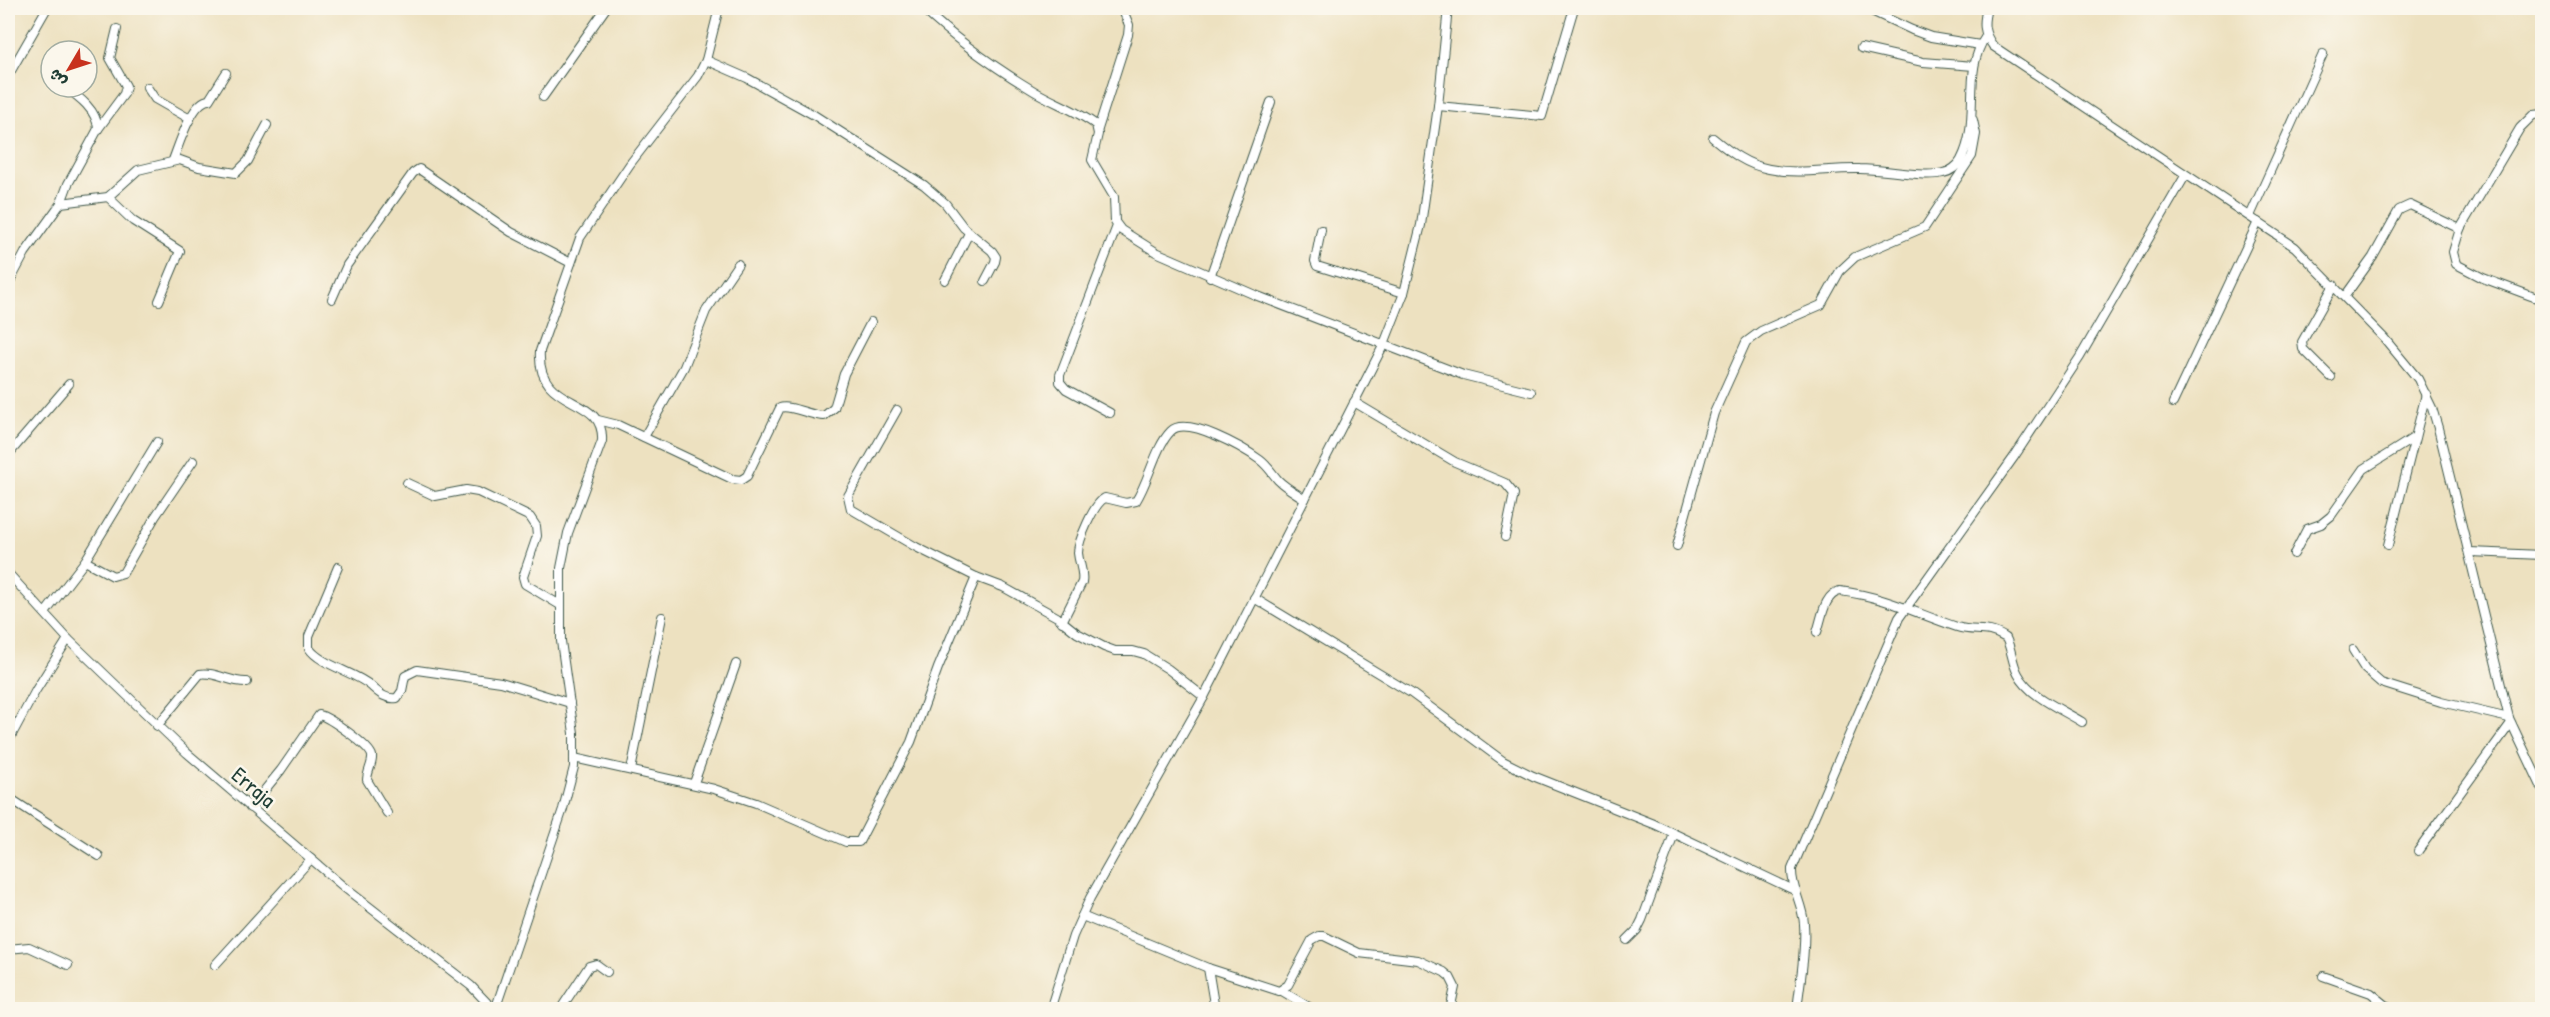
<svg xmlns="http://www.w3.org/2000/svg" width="2550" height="1017" font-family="'Patrick Hand','Playpen Sans Arabic',sans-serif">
<rect width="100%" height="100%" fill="#fbf7ec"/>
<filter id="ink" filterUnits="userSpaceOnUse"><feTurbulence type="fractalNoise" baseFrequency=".0167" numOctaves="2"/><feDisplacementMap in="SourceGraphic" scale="12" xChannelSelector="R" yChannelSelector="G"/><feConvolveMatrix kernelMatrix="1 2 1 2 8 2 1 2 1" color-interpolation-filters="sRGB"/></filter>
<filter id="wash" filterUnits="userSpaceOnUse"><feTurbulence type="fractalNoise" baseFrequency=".008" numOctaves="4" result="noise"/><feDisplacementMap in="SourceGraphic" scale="24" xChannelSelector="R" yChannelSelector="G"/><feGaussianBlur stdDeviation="1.35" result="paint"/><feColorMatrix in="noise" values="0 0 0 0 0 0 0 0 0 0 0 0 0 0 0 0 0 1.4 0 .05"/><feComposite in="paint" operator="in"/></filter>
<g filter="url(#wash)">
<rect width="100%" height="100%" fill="#ede1c0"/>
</g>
<g filter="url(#ink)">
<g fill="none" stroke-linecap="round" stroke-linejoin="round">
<defs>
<g id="street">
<path d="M922,8C956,40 994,67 1034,91C1054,103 1078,111 1096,125L1098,134L1092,160L1114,197L1115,222L1121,230L1156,252L1255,295L1463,375L1531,392"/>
<path d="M1865,8L1912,30L1931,37L1980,45"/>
<path d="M1987,8C1983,23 1983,32 1993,46L2295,247L2384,338L2418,379L2432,408L2438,428L2509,718L2542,788"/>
<path d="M1861,48L1923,62L1974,66"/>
<path d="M706,60L747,78L814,115L924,185L945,203L964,228L992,251L996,257L995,262L985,281"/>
<path d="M8,76L47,8"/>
<path d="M147,87L155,99L190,119"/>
<path d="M543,97L606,8"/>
<path d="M1438,106L1542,116L1574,8"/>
<path d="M98,129L124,94L126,86L110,58L117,29"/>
<path d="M1098,129L1128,35L1129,25L1122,8"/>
<path d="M1713,138C1730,152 1747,165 1769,169C1800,175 1830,168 1860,169C1884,169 1922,178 1943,173C1950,172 1958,166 1961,160C1982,120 1961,72 1986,36"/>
<path d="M173,160C179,145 192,101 209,100L226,73"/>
<path d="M108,197L133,221L180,251L159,301"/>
<path d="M61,203L68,184L98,129C97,110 79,97 65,87"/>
<path d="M2250,216L2323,54"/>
<path d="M2460,229L2520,128L2533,115L2542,114"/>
<path d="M1321,230L1315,261L1317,266L1404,293"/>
<path d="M1210,277L1271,102"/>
<path d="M945,280L969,233"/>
<path d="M8,285L25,253L61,203L108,197L138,170L180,160L199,167L236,173L248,161L267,125"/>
<path d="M2345,296L2373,257L2399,210L2410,205L2460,229L2453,252L2456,264L2483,278L2542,300"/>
<path d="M332,299L347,265L413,173L419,169L511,232L571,263"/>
<path d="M2331,377L2303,349L2302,342L2334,285"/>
<path d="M1354,402L1455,462L1505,483L1514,494L1505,537"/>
<path d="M2173,403L2258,222"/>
<path d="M897,410L848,496L851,509L916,547L976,577L1003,587L1057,617L1077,633L1104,647L1115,651H1133L1144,654L1168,669L1204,697"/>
<path d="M1110,413L1066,389L1060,382V375L1117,226"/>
<path d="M598,420L618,425L732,479L741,480L747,476L780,408C789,404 811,416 824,416L834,408L844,374L871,322"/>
<path d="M644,437L684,367L706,311L738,264"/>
<path d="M8,455L69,384"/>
<path d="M407,483L435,496L466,490L478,492L530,517L536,526L537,536L523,577L525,584L560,605"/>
<path d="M2388,545L2426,394"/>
<path d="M1677,546L1714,413L1746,342L1761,331L1821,305L1840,271L1855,257L1925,227L1972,156L1976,134L1973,120"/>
<path d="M2470,552L2542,555"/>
<path d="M2294,554L2307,529L2321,524L2331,516L2364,469L2415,437"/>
<path d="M85,561L113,576L123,573L155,517L193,461"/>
<path d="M338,567L309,636V648C320,665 355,672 371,686C379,693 386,700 397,698L402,691L405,676L417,670L501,682L570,703"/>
<path d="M8,573L68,639L187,753L345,888L471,986L494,1010"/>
<path d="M1254,598L1411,693L1503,761L1533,776L1654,824L1796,891"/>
<path d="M45,613L85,561L157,442"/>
<path d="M1062,622L1082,582C1084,571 1079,564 1078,553C1078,541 1094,503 1105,498L1126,503L1136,501C1149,481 1155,447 1171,431C1187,415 1245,449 1260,460C1267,465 1272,473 1278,480C1286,488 1296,493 1305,499"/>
<path d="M1817,632C1822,618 1824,594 1840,591C1886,597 1915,613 1957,627C1976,633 1986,625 2006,638C2012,650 2012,663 2018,674C2030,697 2061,709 2082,722"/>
<path d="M2353,650L2365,669L2381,683L2441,702L2509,718"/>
<path d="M157,726L200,674C214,671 231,683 247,682"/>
<path d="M8,742L36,690L68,639"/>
<path d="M574,758L714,789L756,803L846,842H859L911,742L938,668L976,577"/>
<path d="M631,770L662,617"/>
<path d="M694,783L736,664"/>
<path d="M8,797L99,856"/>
<path d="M250,808L281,770L319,715C329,717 370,746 372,756C373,763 367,772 367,780L387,813"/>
<path d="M2418,851L2511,723"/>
<path d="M1082,916L1208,968L1279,991L1288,985L1312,940L1319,936H1324L1359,953L1418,960L1444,972L1450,977L1455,987L1450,1010"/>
<path d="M1627,940L1637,930L1642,920L1674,834"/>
<path d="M8,949L29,947L68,965"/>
<path d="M215,965L311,859"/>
<path d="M1208,968L1215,1010"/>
<path d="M2323,976L2371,993L2392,1010"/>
<path d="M1282,991L1314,1010"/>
<path d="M495,1010L563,809L574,767V733L561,641V568L568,533L602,441C605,393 536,412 540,351L580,238L630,164L698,76L706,60L719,8"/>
<path d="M560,1010L589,966L596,964L607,972"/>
<path d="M1050,1010L1073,936L1090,898L1204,697L1384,344L1404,293L1421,225L1438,106L1448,8"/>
<path d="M1797,1010C1800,982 1806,952 1804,924C1803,905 1791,888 1792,869L1899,618L2014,457L2080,357L2185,176"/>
</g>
</defs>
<use href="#street" stroke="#3e5649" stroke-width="10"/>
<use href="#street" stroke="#fff" stroke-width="8"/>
</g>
</g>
<g text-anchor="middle" stroke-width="5" stroke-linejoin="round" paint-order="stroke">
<g font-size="22" fill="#1f3d34" stroke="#fbf7ec">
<text transform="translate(254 787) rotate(40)" y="8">Erraja</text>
</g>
</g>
<rect width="2550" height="1017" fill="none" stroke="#fbf7ec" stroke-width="30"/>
<g transform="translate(69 69) rotate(231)"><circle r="28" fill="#fbf7ec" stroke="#a3ada2" stroke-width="1.5"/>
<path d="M0-4.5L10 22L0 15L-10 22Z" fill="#c8321e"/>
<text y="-9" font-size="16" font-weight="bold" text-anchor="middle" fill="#1f3d34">ش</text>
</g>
</svg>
